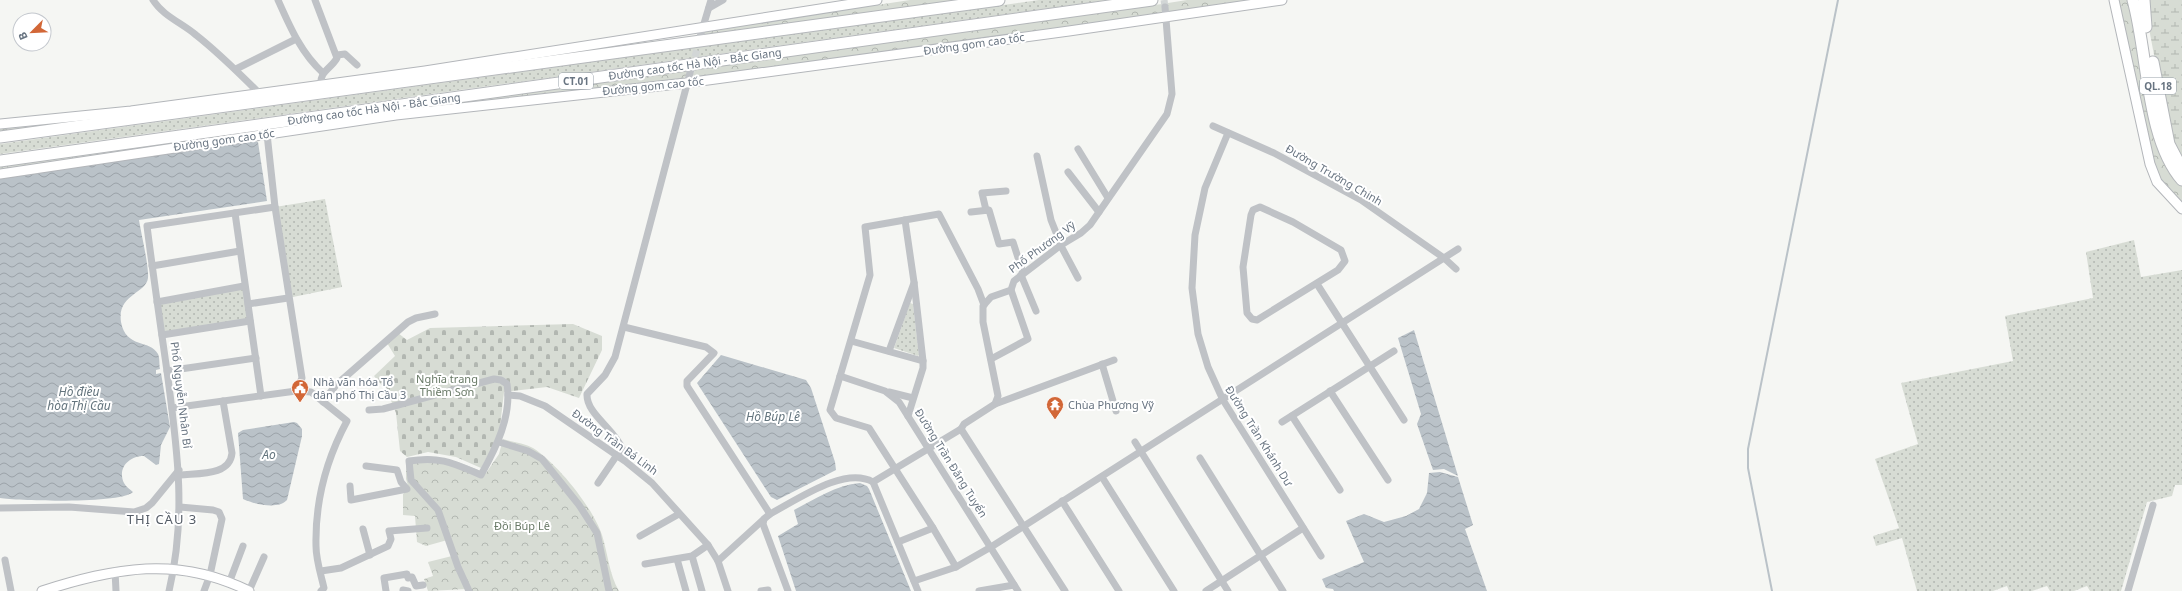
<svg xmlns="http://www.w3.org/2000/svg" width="2182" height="591" font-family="'Noto Sans',sans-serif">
<defs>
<pattern id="green-dots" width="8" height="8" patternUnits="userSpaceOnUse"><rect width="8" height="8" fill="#d7dcd4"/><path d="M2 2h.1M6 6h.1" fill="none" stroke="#b2b7b1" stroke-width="1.8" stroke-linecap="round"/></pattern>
<pattern id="forest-crowns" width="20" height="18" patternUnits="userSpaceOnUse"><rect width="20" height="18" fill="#d7dcd4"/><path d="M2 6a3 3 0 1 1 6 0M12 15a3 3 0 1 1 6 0" fill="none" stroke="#b2b7b1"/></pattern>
<pattern id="wetland-marsh" width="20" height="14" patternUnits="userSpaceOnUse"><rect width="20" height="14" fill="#d7dcd4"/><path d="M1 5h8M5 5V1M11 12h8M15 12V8" fill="none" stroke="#b2b7b1"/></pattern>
<pattern id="cemetery-stones" width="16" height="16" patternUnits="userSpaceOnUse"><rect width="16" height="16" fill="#d7dcd4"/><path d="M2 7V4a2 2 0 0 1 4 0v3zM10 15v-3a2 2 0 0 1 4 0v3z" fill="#b2b7b1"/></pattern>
<pattern id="water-waves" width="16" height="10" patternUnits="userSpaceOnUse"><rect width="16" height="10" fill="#bac2c8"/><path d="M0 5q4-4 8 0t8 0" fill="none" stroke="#9ba2a8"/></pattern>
</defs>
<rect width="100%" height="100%" fill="#f5f6f3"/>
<g fill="url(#green-dots)">
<path d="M1039,0H1108L0,154V144Z"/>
<path d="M325,199L342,287L288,298L275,207Z"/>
<path d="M2134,240L2141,277L2182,270V485H2175L2172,496L2147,502L2121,591H2090L2087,586L2074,591H2050L2047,586L2032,591H2009L2007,586L1993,591H1917L1902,538L1876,546L1873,536L1899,528L1875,459L1918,444L1901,383L2013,361L2005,316L2093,298L2086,252Z"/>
<path d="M244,286L250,321L162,335L157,302Z"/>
<path d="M910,303L913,304L919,355L918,356L894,348Z"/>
</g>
<g fill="url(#forest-crowns)">
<path d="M910,0H964L702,38L705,31Z"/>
<path d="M1187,0H1259L1177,13L1168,12V3Z"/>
<path d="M2117,0H2130L2182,185V204L2162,183L2153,165Z"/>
<path d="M1162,4L1163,10L1160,14L694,78L692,75L696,68Z"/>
<path d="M688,69L686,76L682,80L464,103L141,148L0,171V164Z"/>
<path d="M88,120L0,135V129Z"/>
<path d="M503,439C512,442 525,443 533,448C558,464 593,508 602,535C608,554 609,574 619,591H468L467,589L428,591L424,579L433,576L428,562L456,555L451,539L426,546L417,542L415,516L403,515V494L409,489L406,479V459L429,456L458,462L486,473L499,454Z"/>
</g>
<path fill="url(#wetland-marsh)" d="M2147,0H2182V165L2167,123L2147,18Z"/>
<path fill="url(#cemetery-stones)" d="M573,324L602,336V350L579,398L547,387L504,392L499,435L481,468L456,457L428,452L407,457L400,451L396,413L388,393L374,376L395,356L387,343L398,333L407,340L430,328Z"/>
<g fill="url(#water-waves)">
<path d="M252,140L258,142L267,201L139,220C141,233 149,266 148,278C146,294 117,294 121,322C126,349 150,339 158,354C160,358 159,365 160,369L156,370V374L161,373L170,427L161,445L159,464L156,465L144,456C129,456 117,468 124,483C126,487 130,489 133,492C120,504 20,501 0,498V179Z"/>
<path d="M1414,330L1458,476L1444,469L1433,470L1417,424L1421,414L1398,338Z"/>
<path d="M721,355L806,380L811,388L835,462L836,470L777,500L771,497L697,383Z"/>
<path d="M294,422L297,423L302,429V436L287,500C278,510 254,504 243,499L238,433L243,430Z"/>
<path d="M1440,472L1458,477L1473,525L1465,529L1487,591H1334L1333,589L1326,588L1322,579L1364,562L1346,521L1364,514L1384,522L1406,516L1419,509L1427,493L1429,473Z"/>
<path d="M860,483L867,486L869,489L911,591H796L778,536L798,524L794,510C815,499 836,485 860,483Z"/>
</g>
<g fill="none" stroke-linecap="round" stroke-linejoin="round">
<path stroke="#bac2c8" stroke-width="2" d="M1772,591L1748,468V449L1838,0"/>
<g stroke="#d2d6d6" stroke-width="7" stroke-dasharray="7 3.5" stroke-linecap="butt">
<path d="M1164,0L1165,7"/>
<path d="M692,67L700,39"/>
</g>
<defs>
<g id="major">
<path d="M2114,0L2150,164L2157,182L2182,209"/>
<path d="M0,124L131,111L425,71L877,0"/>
<path d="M0,174L396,115L686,83L1069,31L1282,0"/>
<path d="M42,591C115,568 177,555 249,591"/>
</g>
<g id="highway">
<path d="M2133,0C2148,53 2146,139 2182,180"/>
<path d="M2144,0L2146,27"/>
<path d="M2153,62L2169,144L2182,169"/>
<path d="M0,137L999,0"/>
<path d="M0,161L1152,0"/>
</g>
</defs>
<use href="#major" stroke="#b3b6ba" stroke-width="11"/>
<use href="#highway" stroke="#b4b7ba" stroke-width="13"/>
<g stroke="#bfc2c6" stroke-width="7">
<path d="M153,0C163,16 182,23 196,35C219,53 239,73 260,94"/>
<path d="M278,0C290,27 301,53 323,73"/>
<path d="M315,0L337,58C331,69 319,71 321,86"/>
<path d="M709,8L723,0"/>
<path d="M700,37L711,0"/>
<path d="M337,55L345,54L357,65"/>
<path d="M236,69L296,39"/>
<path d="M1213,126L1274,153L1361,200L1444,258L1456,269"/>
<path d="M1228,133L1205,188L1195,235L1192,288L1198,334L1208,367L1223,400L1321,556"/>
<path d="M267,134L275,207L302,378L296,391"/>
<path d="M1078,149L1108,198"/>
<path d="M1037,156L1051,220L1061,245"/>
<path d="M1068,172L1099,212"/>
<path d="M1260,207L1293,222L1341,250L1345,261L1338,270L1257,320L1252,319L1247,313L1243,267L1251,215L1253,210Z"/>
<path d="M986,210L982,193L1006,191"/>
<path d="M971,212L989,210L999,244L1013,242L1023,273"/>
<path d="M235,213L261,396"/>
<path d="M905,220L914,282L923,361V368L908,416"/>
<path d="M1061,246L1078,278"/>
<path d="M152,266L240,251"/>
<path d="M1021,275L1036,311"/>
<path d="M1317,284L1404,420"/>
<path d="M157,302L244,286"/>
<path d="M248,304L288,298"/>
<path d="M624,327L706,347L714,353L687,381V386L770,514"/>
<path d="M162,335L250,321"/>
<path d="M851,341L923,361"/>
<path d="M889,351L914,283"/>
<path d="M991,359L1028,339L1011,290"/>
<path d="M1102,364L1116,411"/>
<path d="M167,371L256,358"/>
<path d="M840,376L885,391L899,402L1018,591"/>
<path d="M1330,391L1388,480"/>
<path d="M889,392L913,398"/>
<path d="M508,395L520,396L545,406L625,461L652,483L708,545L718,561L728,591"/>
<path d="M323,402L336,385L408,322L416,318L435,314"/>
<path d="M995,404L1114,360"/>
<path d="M172,408L296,391L311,392L347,421C326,460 315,502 316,546C316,560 321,575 324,588L321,591"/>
<path d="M369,410L383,409L494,379L501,380L507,384C512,416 496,448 481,475C453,463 440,456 409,461L411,480L438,510L458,567L469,591"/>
<path d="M1292,416L1340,490"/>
<path d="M1282,422L1394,351"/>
<path d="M961,429L1065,591"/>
<path d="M499,442L528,451L542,459L579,505L597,533L609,591"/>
<path d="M1135,442L1228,591"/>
<path d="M619,457L623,450C615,429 586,414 587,394L605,375L615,357L691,69"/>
<path d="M1200,458L1283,591"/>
<path d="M180,475C199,473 230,476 232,453L223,401"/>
<path d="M1102,477L1174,591"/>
<path d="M873,482L961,429L964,424L995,404L998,396L983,322V306L991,297L1011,290L1014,281L1061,245L1081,233L1090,225L1167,114L1172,94L1165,7"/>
<path d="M598,483L617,455"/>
<path d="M350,486L351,500L407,489L401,482L397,470L366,466"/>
<path d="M1062,501L1119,591"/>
<path d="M180,507L213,510L219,512L222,519L210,575L204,591"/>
<path d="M0,508L69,507L134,512L146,508L152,503L179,470"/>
<path d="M363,529L370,555"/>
<path d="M640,536L679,514"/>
<path d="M898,542L933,528"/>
<path d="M692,556L702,591"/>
<path d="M677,559L686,591"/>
<path d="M5,560L11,591"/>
<path d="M718,561L764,519"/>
<path d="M645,564L692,556L708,545"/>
<path d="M956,567L933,528L869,428L836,418L830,410L870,275L865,227L939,214L978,289L984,305"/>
<path d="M115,571L116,591"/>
<path d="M321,571L341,568L388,546L391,539L389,531L427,528"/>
<path d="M914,581L956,567L991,547L1458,249"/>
<path d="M229,583L243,546"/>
<path d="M403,590L408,591"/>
<path d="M169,591C187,515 177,447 167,371C160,322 153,274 147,226L275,207"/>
<path d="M249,591L264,557"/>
<path d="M386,591L384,578L407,574L408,578L412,577L416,586L423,585"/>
<path d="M761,591L768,590"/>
<path d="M788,591L763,524L764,519L770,514C797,500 844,466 873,482L918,591"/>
<path d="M979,591L1014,585"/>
<path d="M1206,591L1303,528"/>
<path d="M2128,591L2153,505"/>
</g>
<use href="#major" stroke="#fff" stroke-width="9"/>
<use href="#highway" stroke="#fff" stroke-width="11"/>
</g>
<defs>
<symbol id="civic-pin" viewBox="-11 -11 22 30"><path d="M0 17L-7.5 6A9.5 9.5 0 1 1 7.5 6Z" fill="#d26737" stroke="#fff"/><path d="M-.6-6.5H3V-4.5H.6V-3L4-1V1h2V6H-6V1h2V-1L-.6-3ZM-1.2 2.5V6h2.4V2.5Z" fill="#fff"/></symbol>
<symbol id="temple-pin" viewBox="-11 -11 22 30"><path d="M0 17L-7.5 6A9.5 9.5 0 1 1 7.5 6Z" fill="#d26737" stroke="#fff"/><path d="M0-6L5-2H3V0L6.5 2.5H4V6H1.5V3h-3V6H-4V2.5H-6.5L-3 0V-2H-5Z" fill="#fff"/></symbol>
</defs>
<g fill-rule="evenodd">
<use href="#civic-pin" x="290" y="378" width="20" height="27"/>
<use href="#temple-pin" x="1045" y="395" width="20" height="27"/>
</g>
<g text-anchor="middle" stroke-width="4" stroke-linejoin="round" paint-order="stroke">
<g fill="#fff" stroke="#959ea7" stroke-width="1">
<rect x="559" y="73" width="34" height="16" rx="3"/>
<rect x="2140" y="78" width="36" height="16" rx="3"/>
</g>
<g font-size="10" font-weight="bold" fill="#687481">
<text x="576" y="85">CT.01</text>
<text x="2158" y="90">QL.18</text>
</g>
<g font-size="11" fill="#687481" stroke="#fff">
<text transform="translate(974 44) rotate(-8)" y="4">Đường gom cao tốc</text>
<text transform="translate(695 64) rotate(-8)" y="4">Đường cao tốc Hà Nội - Bắc Giang</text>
<text transform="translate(653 86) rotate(-6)" y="4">Đường gom cao tốc</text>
<text transform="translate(374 109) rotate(-8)" y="4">Đường cao tốc Hà Nội - Bắc Giang</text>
<text transform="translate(224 140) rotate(-8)" y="4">Đường gom cao tốc</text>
<text transform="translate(1334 175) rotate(30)" y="4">Đường Trường Chinh</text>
<text transform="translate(1042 247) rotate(-36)" y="4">Phố Phương Vỹ</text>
<text transform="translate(181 395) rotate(83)" y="4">Phố Nguyễn Nhân Bỉ</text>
<text transform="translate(1259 436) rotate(58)" y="4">Đường Trần Khánh Dư</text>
<text transform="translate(615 442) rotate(36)" y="4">Đường Trần Bá Linh</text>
<text transform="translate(951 463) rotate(58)" y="4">Đường Trần Đăng Tuyển</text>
</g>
<g font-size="11" fill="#687966" stroke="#fff">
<text x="447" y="383">Nghĩa trang<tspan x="447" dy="13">Thiềm Sơn</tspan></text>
<text x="522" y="530">Đồi Búp Lê</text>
</g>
<g font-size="11" fill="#687481" stroke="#fff" text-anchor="start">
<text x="313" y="386">Nhà văn hóa Tổ<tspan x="313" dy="13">dân phố Thị Cầu 3</tspan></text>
<text x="1068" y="409">Chùa Phương Vỹ</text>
</g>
<g font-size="12" font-style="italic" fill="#63747d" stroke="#fff">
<text x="79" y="396">Hồ điều<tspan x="79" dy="14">hòa Thị Cầu</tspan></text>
<text x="773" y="421">Hồ Búp Lê</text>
<text x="269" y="459">Ao</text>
</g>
<g font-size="13" letter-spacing="1" fill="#555d67" stroke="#fff">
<text x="162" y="524">THỊ CẦU 3</text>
</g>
</g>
<g transform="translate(32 32) rotate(246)"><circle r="19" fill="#ffffff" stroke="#c3c7cd"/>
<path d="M0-3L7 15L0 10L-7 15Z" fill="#d26737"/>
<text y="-6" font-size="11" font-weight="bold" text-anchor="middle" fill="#687481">B</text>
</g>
</svg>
